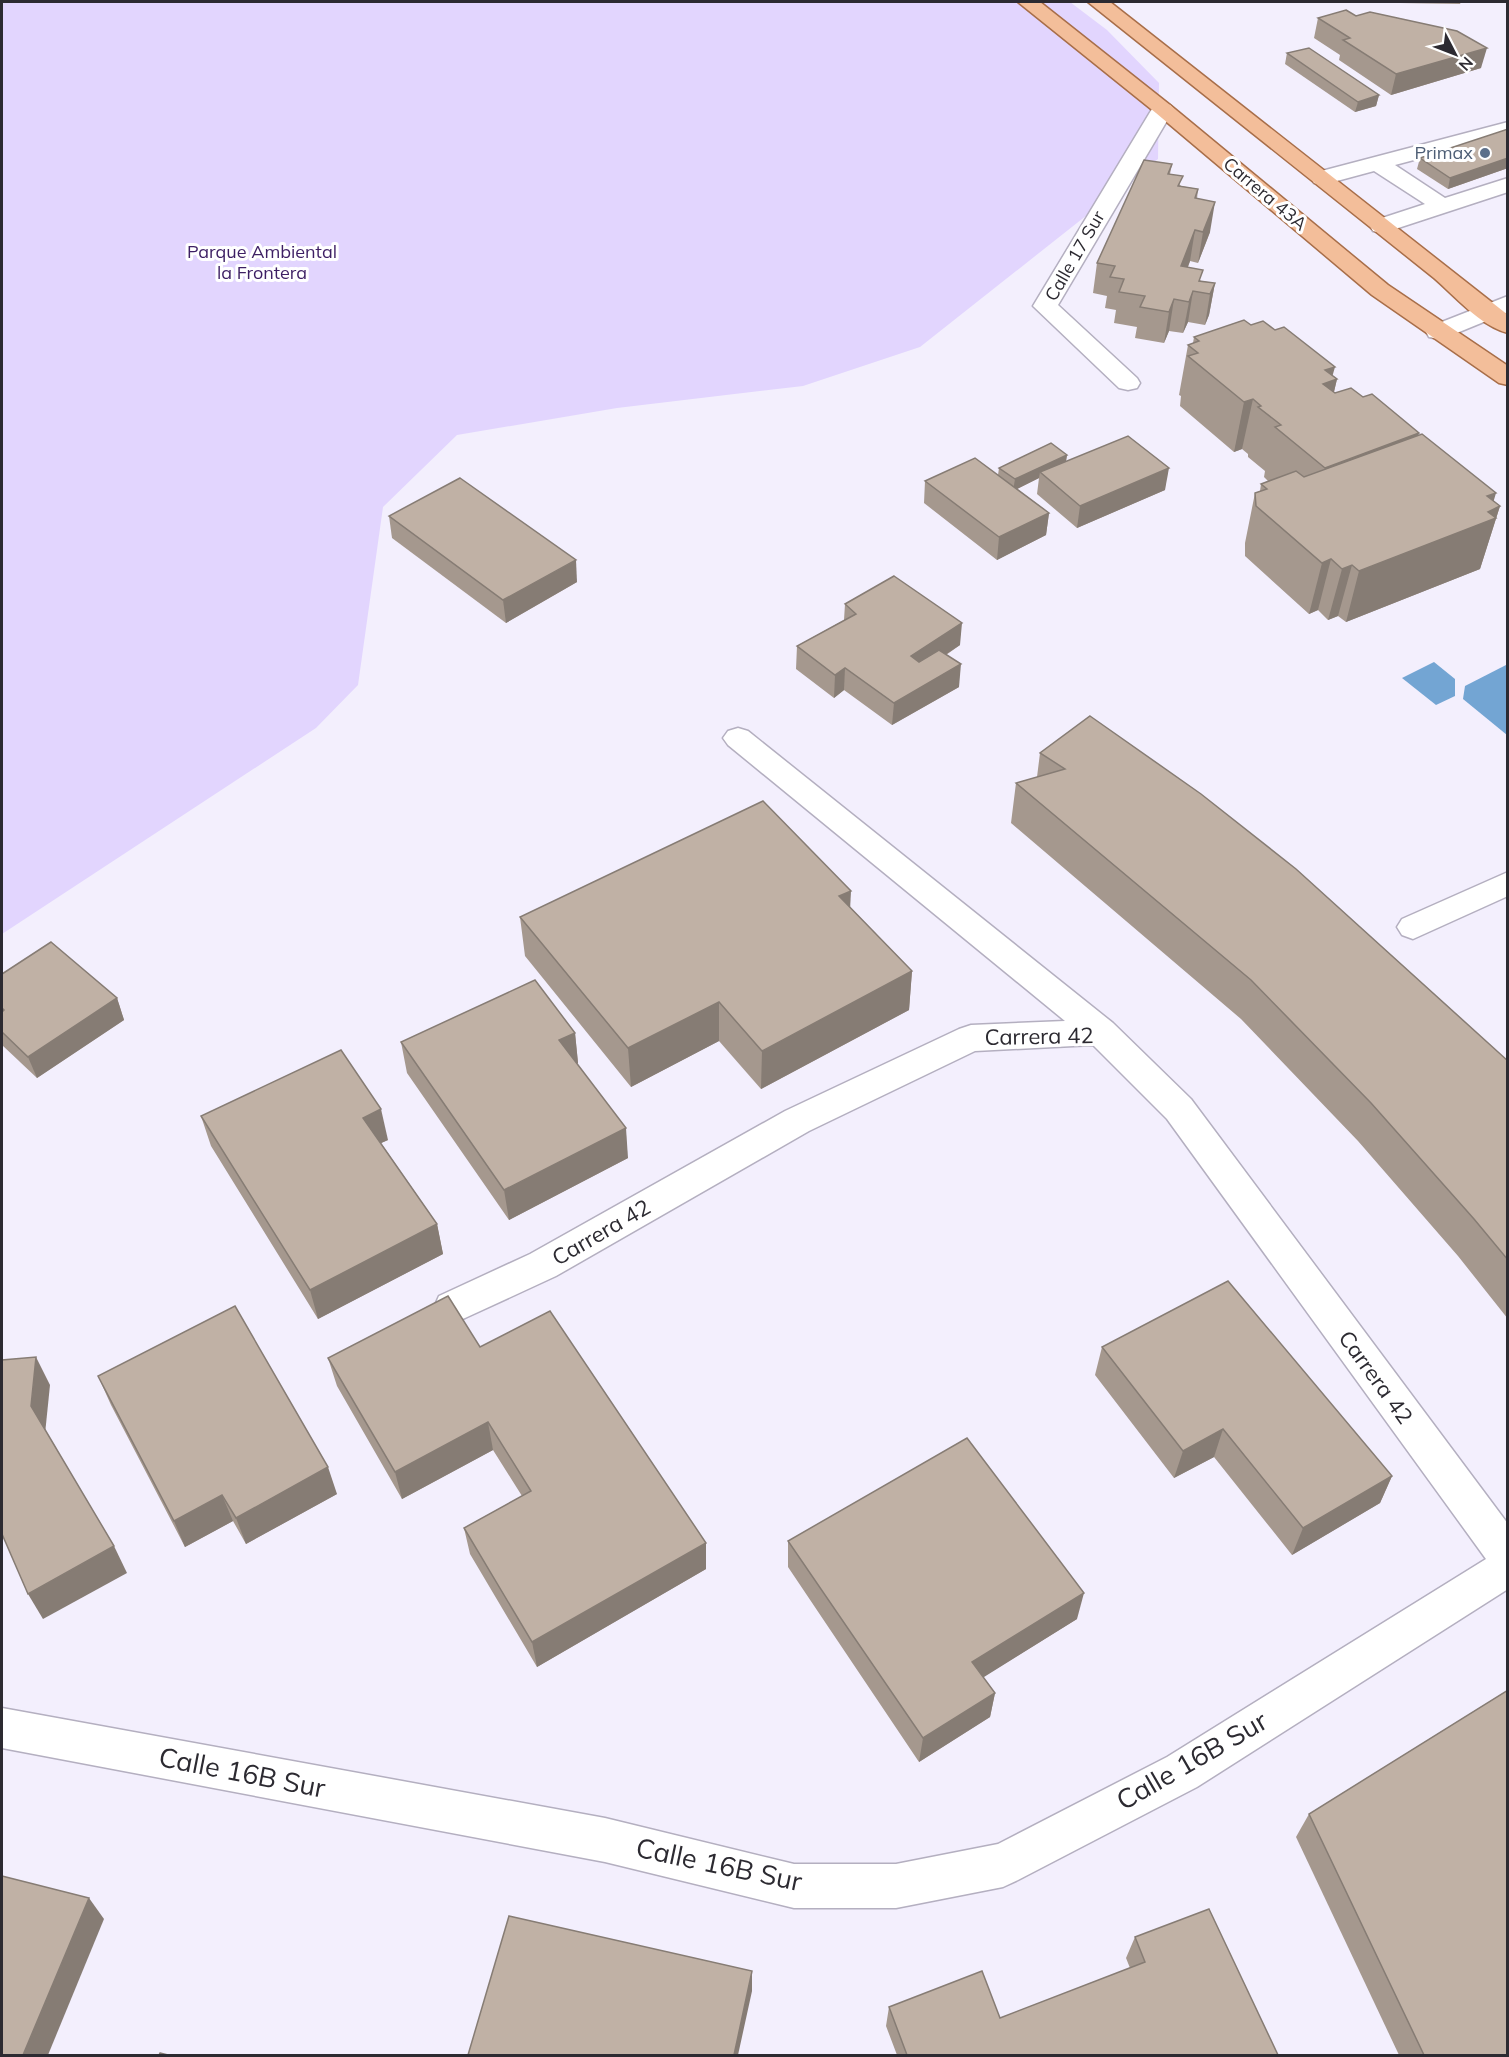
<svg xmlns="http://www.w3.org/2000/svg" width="1509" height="2057" font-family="Mulish,sans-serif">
<rect width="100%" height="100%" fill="#f3effd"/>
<path fill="#e2d5fe" d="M2,2H1070L1107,30L1159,83L1158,159L920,347L803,386L617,408L457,435L383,507L358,685L316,728L2,934Z"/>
<g fill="#73a5d3">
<path d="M1434,662L1455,679V696L1436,705L1402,678Z"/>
<path d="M1506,665L1508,667L1507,735L1463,699L1465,686Z"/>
</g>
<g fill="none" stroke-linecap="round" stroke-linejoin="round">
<defs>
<g id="minor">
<path d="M1163,103L1170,105L1174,109L1058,305L1137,378L1140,383L1137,388L1128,390L1119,388L1033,306L1152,109L1156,105Z"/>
<path d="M1508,122V135L1395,165L1445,198L1508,178V192L1389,231L1381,233L1373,231L1370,226L1373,221L1425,204L1374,171L1322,185L1314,183L1311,178L1314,173Z"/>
<path d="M1508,296V312L1447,337L1438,339L1429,337L1426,332L1429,327Z"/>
<path d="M738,728L748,731L1113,1023L1191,1099L1508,1524V1589L1197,1787L1018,1880L1003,1887L896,1908H794L605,1862L2,1748V1708L605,1818L794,1864H896L998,1844L1167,1757L1486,1559L1167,1119L1093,1045L975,1051L809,1131L556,1276L465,1318L452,1323L439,1318L434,1307L439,1296L530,1254L785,1111L959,1029L971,1025L1065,1021L728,745L723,738L728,731Z"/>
<path d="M1508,872V896L1413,939L1402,935L1397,927L1402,919Z"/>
</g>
<g id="major">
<path d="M1018,2H1040L1170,105L1388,285L1508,366V385L1499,383L1372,295L1156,113Z"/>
<path d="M1088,2H1110L1508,315V333C1480,326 1455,296 1434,278Z"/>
</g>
</defs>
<use href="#minor" stroke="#b4afc0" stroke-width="3"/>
<use href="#major" stroke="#a86e49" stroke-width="3"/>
<use href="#minor" fill="#fff" fill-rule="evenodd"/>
<use href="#major" fill="#f3be9a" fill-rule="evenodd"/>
</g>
<g fill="#a5988e">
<path d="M1400,2H1461L1460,4L1400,3Z"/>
<path d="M1356,16L1481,68L1391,95L1339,60L1340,55L1314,38L1318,18Z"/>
<path d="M1287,53L1379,95L1376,106L1355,112L1285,64Z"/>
<path d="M1508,129V168L1448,189L1417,169L1420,158Z"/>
<path d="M1172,164L1170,174L1181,186L1198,189L1197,199L1210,232L1198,263L1190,261L1188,267L1201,281L1215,283L1209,315L1205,325L1188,322L1183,333L1169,331L1164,343L1135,338L1137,327L1114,323L1116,310L1105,308L1107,296L1093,293L1097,263Z"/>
<path d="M1251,325L1333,376L1337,379L1334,392L1335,393L1363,397L1419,435L1500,506L1480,569L1346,622L1338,616L1328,620L1318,610L1309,614L1245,556V543L1255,493L1260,491L1261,484L1268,481L1264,477L1265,471L1248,457V454L1242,449L1234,452L1180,406L1181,396L1179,395L1188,345L1193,343L1194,337Z"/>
<path d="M1067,455L1066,462L1165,490L1077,528L1037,494L1039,478L1017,489L1049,513L1046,535L997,560L924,503L925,481L998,475L999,468Z"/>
<path d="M389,516L577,582L506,623L392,538Z"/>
<path d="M845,604L960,645L946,655L959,687L892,725L844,690L834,698L796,669L797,646L844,620Z"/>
<path d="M1040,753L1508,1061V1319L1458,1256L1358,1141L1241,1019L1011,823L1016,783L1037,777Z"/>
<path d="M850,907L912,971L909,1010L761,1089L719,1041L631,1087L525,956L520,917Z"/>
<path d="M2,974L117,998L124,1020L37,1078L2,1045Z"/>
<path d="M575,1033L578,1063L577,1064L628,1158L509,1220L407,1073L401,1042Z"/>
<path d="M201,1116L388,1140L381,1143L437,1224L443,1254L318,1319L211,1146Z"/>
<path d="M480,1347L706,1569L537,1667L470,1554L464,1528L522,1496L493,1450L402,1499L337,1386L328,1358Z"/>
<path d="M1102,1347L1392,1476L1380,1503L1292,1555L1214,1457L1174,1478L1095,1375Z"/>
<path d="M98,1376L337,1494L246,1544L233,1521L185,1547L111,1405Z"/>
<path d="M788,1541L1077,1619L983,1677L995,1693L990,1717L919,1762L788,1567Z"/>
<path d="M1309,1814L1508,2055H1399L1296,1837Z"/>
<path d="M1135,1937L1278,2055H897L886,2026L889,2007L1000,2018L1130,1968L1126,1958Z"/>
</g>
<g fill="#867c74">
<path d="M1487,48L1481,68L1391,95L1396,74Z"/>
<path d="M1379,95L1376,106L1355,112L1358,102Z"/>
<path d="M1508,158V168L1448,189L1450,178Z"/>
<path d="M1215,202L1210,232L1198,263L1203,232Z"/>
<path d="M1195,230L1190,261L1176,297L1181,266Z"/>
<path d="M1215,283L1209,315L1205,325L1210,294Z"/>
<path d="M1193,291L1188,322L1183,333L1189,302Z"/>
<path d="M1174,299L1169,331L1164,343L1169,312Z"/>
<path d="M1335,367L1331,381L1337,379L1325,429L1314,420L1325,370Z"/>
<path d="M1253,399L1242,449L1234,452L1244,402Z"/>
<path d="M1419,433L1405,483L1313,519L1325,468Z"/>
<path d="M1067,455L1065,466L1040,472L1039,478L1013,491L1015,479Z"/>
<path d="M1169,468L1165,490L1077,528L1080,506Z"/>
<path d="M1496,493L1491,510L1500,506L1480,569L1346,622L1359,571L1487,496Z"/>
<path d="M1049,513L1046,535L997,560L999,537Z"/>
<path d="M1331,559L1318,610L1309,614L1322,563Z"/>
<path d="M576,560L577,582L506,623L503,600Z"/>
<path d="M1352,565L1338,616L1328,620L1342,569Z"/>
<path d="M962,623L960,645L910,678L911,656Z"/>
<path d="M961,664L959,687L892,725L894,703Z"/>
<path d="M845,668L844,690L834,698L835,675Z"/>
<path d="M851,891L849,930L839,896Z"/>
<path d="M912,971L909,1010L761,1089L762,1051Z"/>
<path d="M117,998L124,1020L37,1078L28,1057Z"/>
<path d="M719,1002V1041L631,1087L628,1048Z"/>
<path d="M575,1033L578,1063L563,1071L559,1040Z"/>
<path d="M381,1109L388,1140L370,1148L363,1118Z"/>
<path d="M626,1128L628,1158L509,1220L504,1190Z"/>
<path d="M437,1224L443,1254L318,1319L310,1290Z"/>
<path d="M36,1357L50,1385L45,1434L31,1406Z"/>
<path d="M488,1422L493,1450L402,1499L395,1472Z"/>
<path d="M1223,1429L1214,1457L1174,1478L1183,1451Z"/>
<path d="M328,1467L337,1494L246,1544L236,1518Z"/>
<path d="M1392,1476L1380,1503L1292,1555L1303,1528Z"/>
<path d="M222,1495L233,1521L185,1547L174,1521Z"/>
<path d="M706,1543V1569L537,1667L532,1642Z"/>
<path d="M114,1546L127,1573L43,1619L28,1594Z"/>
<path d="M1084,1593L1077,1619L968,1687L972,1662Z"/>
<path d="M995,1693L990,1717L919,1762L923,1738Z"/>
<path d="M89,1898L104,1919L48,2055H23Z"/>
<path d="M752,1971V1991L738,2055H734Z"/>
</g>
<g fill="#c0b1a5" stroke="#867c74" stroke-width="1.5">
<path d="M1346,10L1356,16L1370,12L1457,31L1487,48L1396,74L1343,40L1350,38L1318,18Z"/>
<path d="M1309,48L1379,95L1358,102L1287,53Z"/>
<path d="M1508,129V158L1450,178L1420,158Z"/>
<path d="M1144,160L1172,164L1168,174L1183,176L1178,186L1198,189L1195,198L1215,202L1203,232L1195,230L1181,266L1203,270L1199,281L1215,283L1210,294L1193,291L1189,302L1174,299L1169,312L1140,307L1145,296L1119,292L1124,279L1110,277L1115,266L1097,263Z"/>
<path d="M1244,320L1251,325L1263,321L1275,330L1284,327L1335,367L1325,370L1337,379L1323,384L1335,393L1351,388L1363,397L1372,394L1419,433L1325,468L1275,427L1281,425L1258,407L1261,406L1253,399L1244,402L1188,356L1198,353L1188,345L1199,341L1194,337Z"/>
<path d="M1422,434L1496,493L1487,496L1500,506L1488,512L1496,518L1359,571L1352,565L1342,569L1331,559L1322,563L1256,506L1255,493L1267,489L1261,484L1296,471L1304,477Z"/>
<path d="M1128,436L1169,468L1080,506L1040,472Z"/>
<path d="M1051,443L1067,455L1015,479L999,468Z"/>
<path d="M975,458L1049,513L999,537L925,481Z"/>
<path d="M460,478L576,560L503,600L389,516Z"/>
<path d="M894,576L962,623L911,656L919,662L939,650L961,664L894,703L845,668L835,675L797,646L856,614L845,604Z"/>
<path d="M1090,716L1201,794L1296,869L1508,1061V1260L1474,1219L1371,1103L1251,980L1016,783L1065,769L1040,753Z"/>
<path d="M763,801L851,891L839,896L912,971L762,1051L719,1002L628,1048L520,917Z"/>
<path d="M51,942L117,998L28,1057L2,1032V1012L4,1010L2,1008V974Z"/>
<path d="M535,980L575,1033L559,1040L626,1128L504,1190L401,1042Z"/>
<path d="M341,1050L381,1109L363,1118L437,1224L310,1290L201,1116Z"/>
<path d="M1228,1281L1392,1476L1303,1528L1223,1429L1183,1451L1102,1347Z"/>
<path d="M448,1296L480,1347L550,1311L706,1543L532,1642L464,1528L531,1491L488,1422L395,1472L328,1358Z"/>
<path d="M235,1306L328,1467L236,1518L222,1495L174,1521L98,1376Z"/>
<path d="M36,1357L31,1406L114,1546L28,1594L2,1534V1360Z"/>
<path d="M967,1438L1084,1593L972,1662L995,1693L923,1738L788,1541Z"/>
<path d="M1508,1690V2055H1424L1309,1814Z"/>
<path d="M2,1876L89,1898L23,2055H2Z"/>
<path d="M1209,1909L1278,2055H907L889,2007L982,1971L1000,2018L1145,1962L1135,1937Z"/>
<path d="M509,1916L752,1971L734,2055H468Z"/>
<path d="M160,2053L168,2055H159Z"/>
</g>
<circle fill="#5c6f8a" stroke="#fff" stroke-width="2" cx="1485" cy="153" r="6"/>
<g text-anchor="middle" stroke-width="6" stroke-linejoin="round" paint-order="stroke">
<g font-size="18" fill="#4e5e75" stroke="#fff" text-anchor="end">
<text x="1473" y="159">Primax</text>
</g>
<g font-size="18" fill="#2c2a31" stroke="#fff">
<text transform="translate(1265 194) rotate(40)" y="6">Carrera 43A</text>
<text transform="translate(1075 256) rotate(-60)" y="6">Calle 17 Sur</text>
</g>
<g font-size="18" fill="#3d1f64" stroke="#fff">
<text x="262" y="258">Parque Ambiental<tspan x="262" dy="21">la Frontera</tspan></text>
</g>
<g font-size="22" fill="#2c2a31" stroke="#fff">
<text transform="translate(1039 1036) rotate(-1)" y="8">Carrera 42</text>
<text transform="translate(601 1232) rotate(-30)" y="8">Carrera 42</text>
<text transform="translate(1376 1377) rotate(54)" y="8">Carrera 42</text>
</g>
<g font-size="27" fill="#2c2a31" stroke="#fff">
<text transform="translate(1192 1761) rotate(-30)" y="9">Calle 16B Sur</text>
<text transform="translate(242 1773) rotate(11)" y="9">Calle 16B Sur</text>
<text transform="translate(719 1865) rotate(12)" y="9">Calle 16B Sur</text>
</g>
</g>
<rect width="1509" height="2057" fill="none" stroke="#2c2a31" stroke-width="6"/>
<g transform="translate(1455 54) rotate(132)" stroke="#ffffff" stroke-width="4.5" paint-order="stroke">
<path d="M0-4.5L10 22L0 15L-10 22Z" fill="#2c2a31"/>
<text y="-9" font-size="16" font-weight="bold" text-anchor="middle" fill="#2c2a31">N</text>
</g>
</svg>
